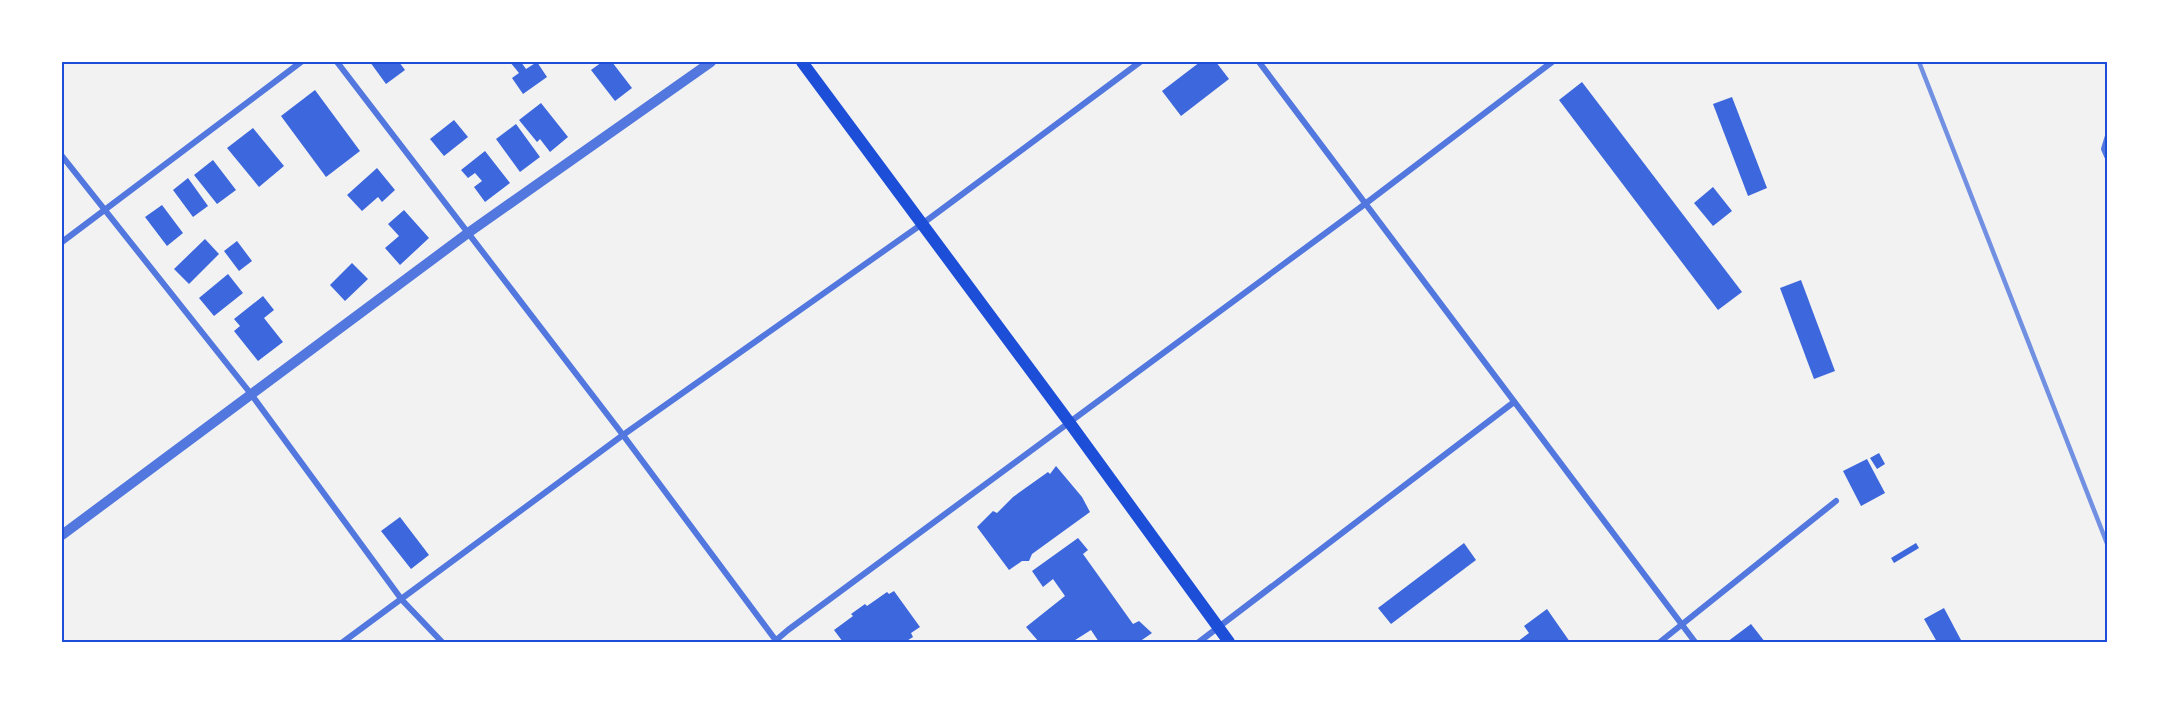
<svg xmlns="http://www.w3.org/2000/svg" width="2169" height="704" font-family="'Source Serif 4',serif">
<rect width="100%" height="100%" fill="#f2f2f2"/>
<g fill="#3d67dc">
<path d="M370,62H399L405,70L386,84Z"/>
<path d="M510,62H521L526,69L537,62L547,77L523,94L512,78L519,73Z"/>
<path d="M602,62H612L632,88L615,101L591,70Z"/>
<path d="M1200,62H1216L1229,79L1181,116L1162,91Z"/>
<path d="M1582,82L1742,292L1718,310L1559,100Z"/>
<path d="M315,90L360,151L326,177L281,116Z"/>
<path d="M1732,97L1767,188L1748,196L1713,104Z"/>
<path d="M541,103L568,137L550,152L540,139L537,142L519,120Z"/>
<path d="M454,120L468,137L444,156L430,139Z"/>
<path d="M516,124L540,157L520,172L496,139Z"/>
<path d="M253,128L284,166L259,187L227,148Z"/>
<path d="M485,151L510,183L485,202L474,187L482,181L475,173L468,178L461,170Z"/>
<path d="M213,160L236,190L217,204L194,175Z"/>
<path d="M377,168L395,190L382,202L378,197L362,211L347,195Z"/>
<path d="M188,178L208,206L193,217L173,190Z"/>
<path d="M1713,187L1732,211L1713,226L1694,203Z"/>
<path d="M162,205L183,233L167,246L145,217Z"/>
<path d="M404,210L429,238L400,265L385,248L399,236L388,224Z"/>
<path d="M205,239L219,254L189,284L174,269Z"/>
<path d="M237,241L252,261L239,271L224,251Z"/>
<path d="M352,263L368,279L345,301L330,285Z"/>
<path d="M228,274L243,293L214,316L199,298Z"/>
<path d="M1801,280L1835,371L1814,379L1780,288Z"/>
<path d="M263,296L274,310L264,318L283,342L258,361L234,331L240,326L234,319Z"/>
<path d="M1879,453L1885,464L1877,469L1870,458Z"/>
<path d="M1867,459L1885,493L1861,506L1843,471Z"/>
<path d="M1056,466L1082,497L1090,512L1032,554L1029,561H1022L1009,570L977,527L993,511L997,513L1013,497L1048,472L1050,474Z"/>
<path d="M400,517L429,555L411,569L381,531Z"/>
<path d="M1078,538L1088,550L1083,554L1133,624L1139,621L1152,633L1139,642H1099L1091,630L1072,642H1039L1026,627L1065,596L1053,579L1043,587L1032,571Z"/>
<path d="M1464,543L1476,560L1391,624L1378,608Z"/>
<path d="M1916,543L1919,548L1894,563L1891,558Z"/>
<path d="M894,591L920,627L911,633L913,637L905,642H843L834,630L853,616L851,614L865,604L867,606L887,592L889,594Z"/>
<path d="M1944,608L1962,642H1937L1924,619Z"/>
<path d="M1547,609L1570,642H1517L1529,633L1524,626Z"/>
<path d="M1751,624L1765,642H1727Z"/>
</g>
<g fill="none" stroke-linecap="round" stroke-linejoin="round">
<g stroke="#5277de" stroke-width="6">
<path d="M337,62L623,435L777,642"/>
<path d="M1259,62L1695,642"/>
<path d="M2108,136L2104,149L2108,158"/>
<path d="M62,156L251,394L402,600L442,642"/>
<path d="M62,242L301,62"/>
<path d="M343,642L623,435L922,224L1140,62"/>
<path d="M774,642L788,630L1365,204L1552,62"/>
<path d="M1199,642L1514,402"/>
<path d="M1660,642L1836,501"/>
</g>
<path stroke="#5277de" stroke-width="10" d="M62,535L468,233L711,62"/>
<path stroke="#1d4ed8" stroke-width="12" d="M802,62L1069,422L1229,642"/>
<path stroke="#7290e2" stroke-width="4.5" d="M1919,62L2108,546"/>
</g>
<rect width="2169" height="704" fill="none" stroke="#ffffff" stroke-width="126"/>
<rect x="63" y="63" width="2043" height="578" fill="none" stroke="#1d4ed8" stroke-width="2"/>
</svg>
